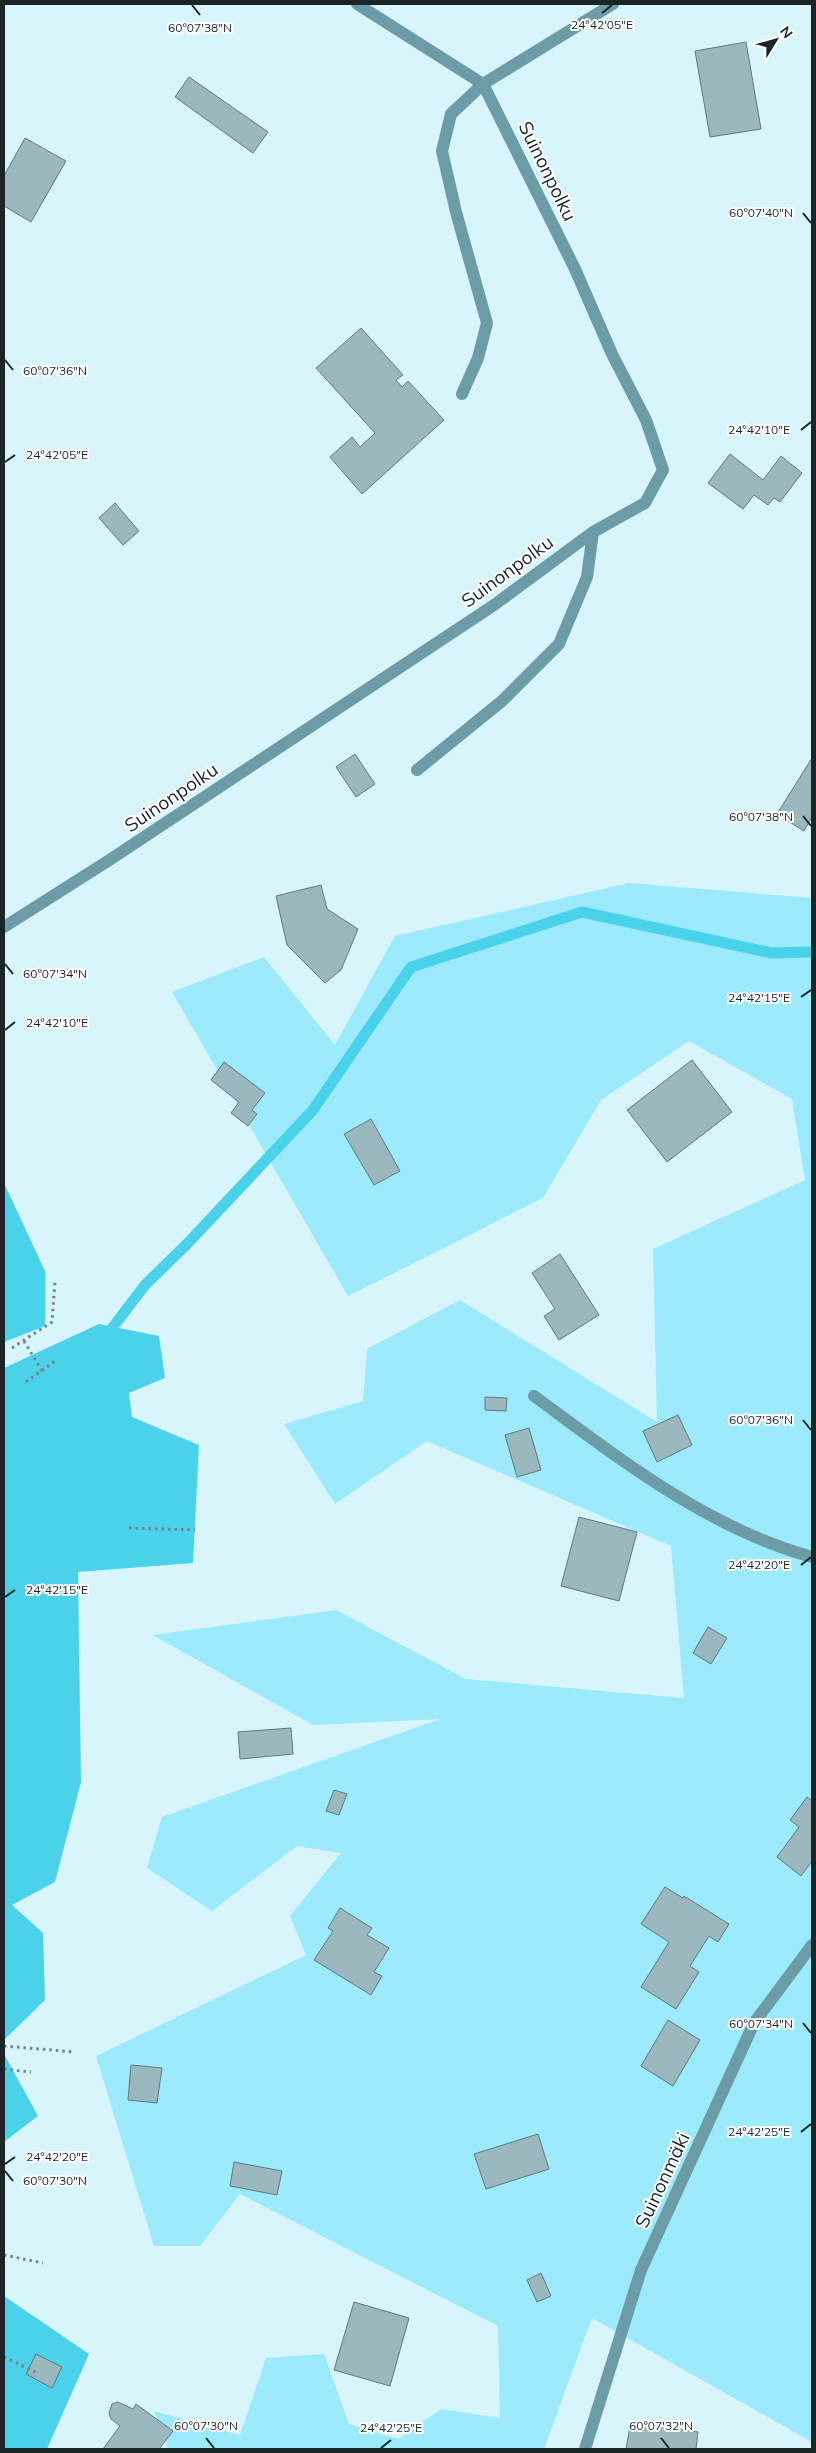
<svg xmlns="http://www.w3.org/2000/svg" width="816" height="2453" font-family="Mulish,sans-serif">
<rect width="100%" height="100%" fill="#d8f5fc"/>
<path fill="#9bebfd" d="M629,883L812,898V2442L592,2318L544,2449H168L154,2411L240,2435L266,2358L324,2354L349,2424L398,2439L441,2409L500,2418L498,2326L240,2194L200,2246H154L96,2056L306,1955L290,1916L341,1853L297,1846L212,1911L147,1868L162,1817L440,1719L313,1725L153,1635L336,1610L466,1679L684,1698L671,1546L427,1441L335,1504L284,1424L363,1401L367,1349L460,1300L657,1422L653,1249L805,1180L792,1099L689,1041L601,1100L543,1198L348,1296L172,992L264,957L335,1045L395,936Z"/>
<g fill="#4bd2eb">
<path d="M4,1183L45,1271V1326L4,1342Z"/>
<path d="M99,1324L159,1336L165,1378L129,1393L132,1417L199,1445L193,1563L78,1572L81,1782L55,1882L12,1905L43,1933L45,2000L4,2040V1364V1368Z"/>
<path d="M4,2054L38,2116L4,2142Z"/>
<path d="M4,2296L89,2354L47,2449H4Z"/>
</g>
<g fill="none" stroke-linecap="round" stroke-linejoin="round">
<path stroke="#4bd2eb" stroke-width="11" d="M113,1327L145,1285L187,1244L313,1110L411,967L582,912L772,953L812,952"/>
</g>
<g fill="#9cb8bf" stroke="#5e797f">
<path d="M746,42L761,129L710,137L695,51Z"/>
<path d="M189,77L268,132L253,153L175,97Z"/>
<path d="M25,138L66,161L31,222L4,206V176Z"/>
<path d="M361,328L403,375L396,380L402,387L408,381L444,420L362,494L330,457L352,437L360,447L375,433L316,368Z"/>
<path d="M730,454L763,480L781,456L802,473L780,502L774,498L768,505L754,495L743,509L708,483Z"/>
<path d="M115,503L139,531L123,545L99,518Z"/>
<path d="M355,754L375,784L356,797L336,767Z"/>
<path d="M812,758V817L804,831L777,814Z"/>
<path d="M321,885L327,909L358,929L341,970L325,983L287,945L276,896Z"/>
<path d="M692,1060L732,1112L667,1162L627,1110Z"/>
<path d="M224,1062L265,1093L252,1110L257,1114L248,1126L231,1113L239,1102L211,1080Z"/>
<path d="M371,1119L400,1171L374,1185L344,1134Z"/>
<path d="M560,1254L599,1315L559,1340L544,1316L555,1309L532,1273Z"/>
<path d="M485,1397L507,1398L506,1411L485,1410Z"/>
<path d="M678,1415L692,1445L657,1462L643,1431Z"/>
<path d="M529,1428L541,1470L517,1477L505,1435Z"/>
<path d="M579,1517L637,1532L619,1601L561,1586Z"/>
<path d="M708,1627L727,1638L711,1664L693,1653Z"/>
<path d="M291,1728L293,1754L240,1759L238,1732Z"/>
<path d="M334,1790L347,1794L339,1815L326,1811Z"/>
<path d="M807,1797L812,1801V1861L801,1876L777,1857L799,1827L790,1820Z"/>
<path d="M665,1887L683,1898L684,1896L729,1924L718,1942L709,1936L690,1966L699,1972L676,2009L641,1987L669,1942L641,1924Z"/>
<path d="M340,1908L372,1928L367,1935L389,1948L374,1972L382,1976L371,1995L314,1960L333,1931L328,1928Z"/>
<path d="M668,2020L700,2040L673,2086L641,2066Z"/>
<path d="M131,2065L162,2068L157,2103L128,2100Z"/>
<path d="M538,2134L549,2169L486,2189L474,2154Z"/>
<path d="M234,2162L282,2171L277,2195L230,2186Z"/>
<path d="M541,2273L551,2296L537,2302L527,2280Z"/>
<path d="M354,2302L409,2318L390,2386L334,2370Z"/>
<path d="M36,2354L62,2367L52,2388L26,2374Z"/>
<path d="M118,2402L133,2409L136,2404L173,2431L159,2449H103L120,2426L111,2419L109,2413L112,2404Z"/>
<path d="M631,2421L698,2432L696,2449H626Z"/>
</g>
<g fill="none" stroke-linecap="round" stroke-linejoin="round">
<g stroke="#728589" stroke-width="3" stroke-dasharray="2.5 4" stroke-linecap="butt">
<path d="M24,1341L42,1371"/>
<path d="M12,1348L52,1322L55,1281"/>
<path d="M26,1382L55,1361"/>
<path d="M129,1528L195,1530"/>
<path d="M4,2046L75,2052"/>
<path d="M4,2069L31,2072"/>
<path d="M4,2255L43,2263"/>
<path d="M4,2357L37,2373"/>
</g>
<g stroke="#6c9ca6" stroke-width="12">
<path d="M462,394L478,358L487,323L456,212L442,151L451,114L483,84"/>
<path d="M417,770L502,701L559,644L587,577L593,532"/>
<path d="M534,1396C620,1459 707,1528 812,1557"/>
</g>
<g stroke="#6c9ca6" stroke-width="12">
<path d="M357,4L483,84L613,4"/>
<path d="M4,927L111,859L494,605L593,532L645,503L663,470L646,420L612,354L575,269L483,84"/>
<path d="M585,2449L641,2270L754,2023L812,1945"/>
</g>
</g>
<path fill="none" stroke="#1a2527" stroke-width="2" d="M192,5L200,15M602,13L612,5M803,213L811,223M5,360L13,370M801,430L811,422M5,462L15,455M803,816L811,826M5,964L13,974M801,997L811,990M5,1030L15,1022M803,1420L811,1430M801,1565L811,1557M5,1597L15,1590M803,2023L811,2033M801,2132L811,2124M5,2164L15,2157M5,2171L13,2181M206,2438L214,2448M661,2438L669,2448M381,2448L391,2440"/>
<g text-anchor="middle" stroke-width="4" stroke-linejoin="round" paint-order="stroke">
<g font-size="19" fill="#1a2527" stroke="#fff">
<text transform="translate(548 171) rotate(64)" y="7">Suinonpolku</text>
<text transform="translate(507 571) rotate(-36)" y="7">Suinonpolku</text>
<text transform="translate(171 797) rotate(-34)" y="7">Suinonpolku</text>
<text transform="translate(662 2180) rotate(-65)" y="7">Suinonmäki</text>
</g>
</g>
<g font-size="12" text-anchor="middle" fill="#1a2527" stroke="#fff" stroke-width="4" stroke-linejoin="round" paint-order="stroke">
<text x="602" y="29">24°42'05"E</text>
<text x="200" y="32">60°07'38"N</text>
<text x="761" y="217">60°07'40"N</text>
<text x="55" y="375">60°07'36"N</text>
<text x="759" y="434">24°42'10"E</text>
<text x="57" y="459">24°42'05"E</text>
<text x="761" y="821">60°07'38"N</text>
<text x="55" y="978">60°07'34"N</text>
<text x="759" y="1002">24°42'15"E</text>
<text x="57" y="1027">24°42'10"E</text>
<text x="761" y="1424">60°07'36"N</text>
<text x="759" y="1569">24°42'20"E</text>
<text x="57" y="1594">24°42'15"E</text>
<text x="761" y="2028">60°07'34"N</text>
<text x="759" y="2136">24°42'25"E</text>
<text x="57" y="2161">24°42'20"E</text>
<text x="55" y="2185">60°07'30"N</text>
<text x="206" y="2430">60°07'30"N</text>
<text x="661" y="2430">60°07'32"N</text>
<text x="391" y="2432">24°42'25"E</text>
</g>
<rect width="816" height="2453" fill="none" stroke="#1a2527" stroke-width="10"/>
<g transform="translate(776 40) rotate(53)" stroke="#ffffff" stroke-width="4" paint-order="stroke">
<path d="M0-4L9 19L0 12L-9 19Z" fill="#1a2527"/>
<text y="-8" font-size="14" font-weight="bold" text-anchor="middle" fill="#1a2527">N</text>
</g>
</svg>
